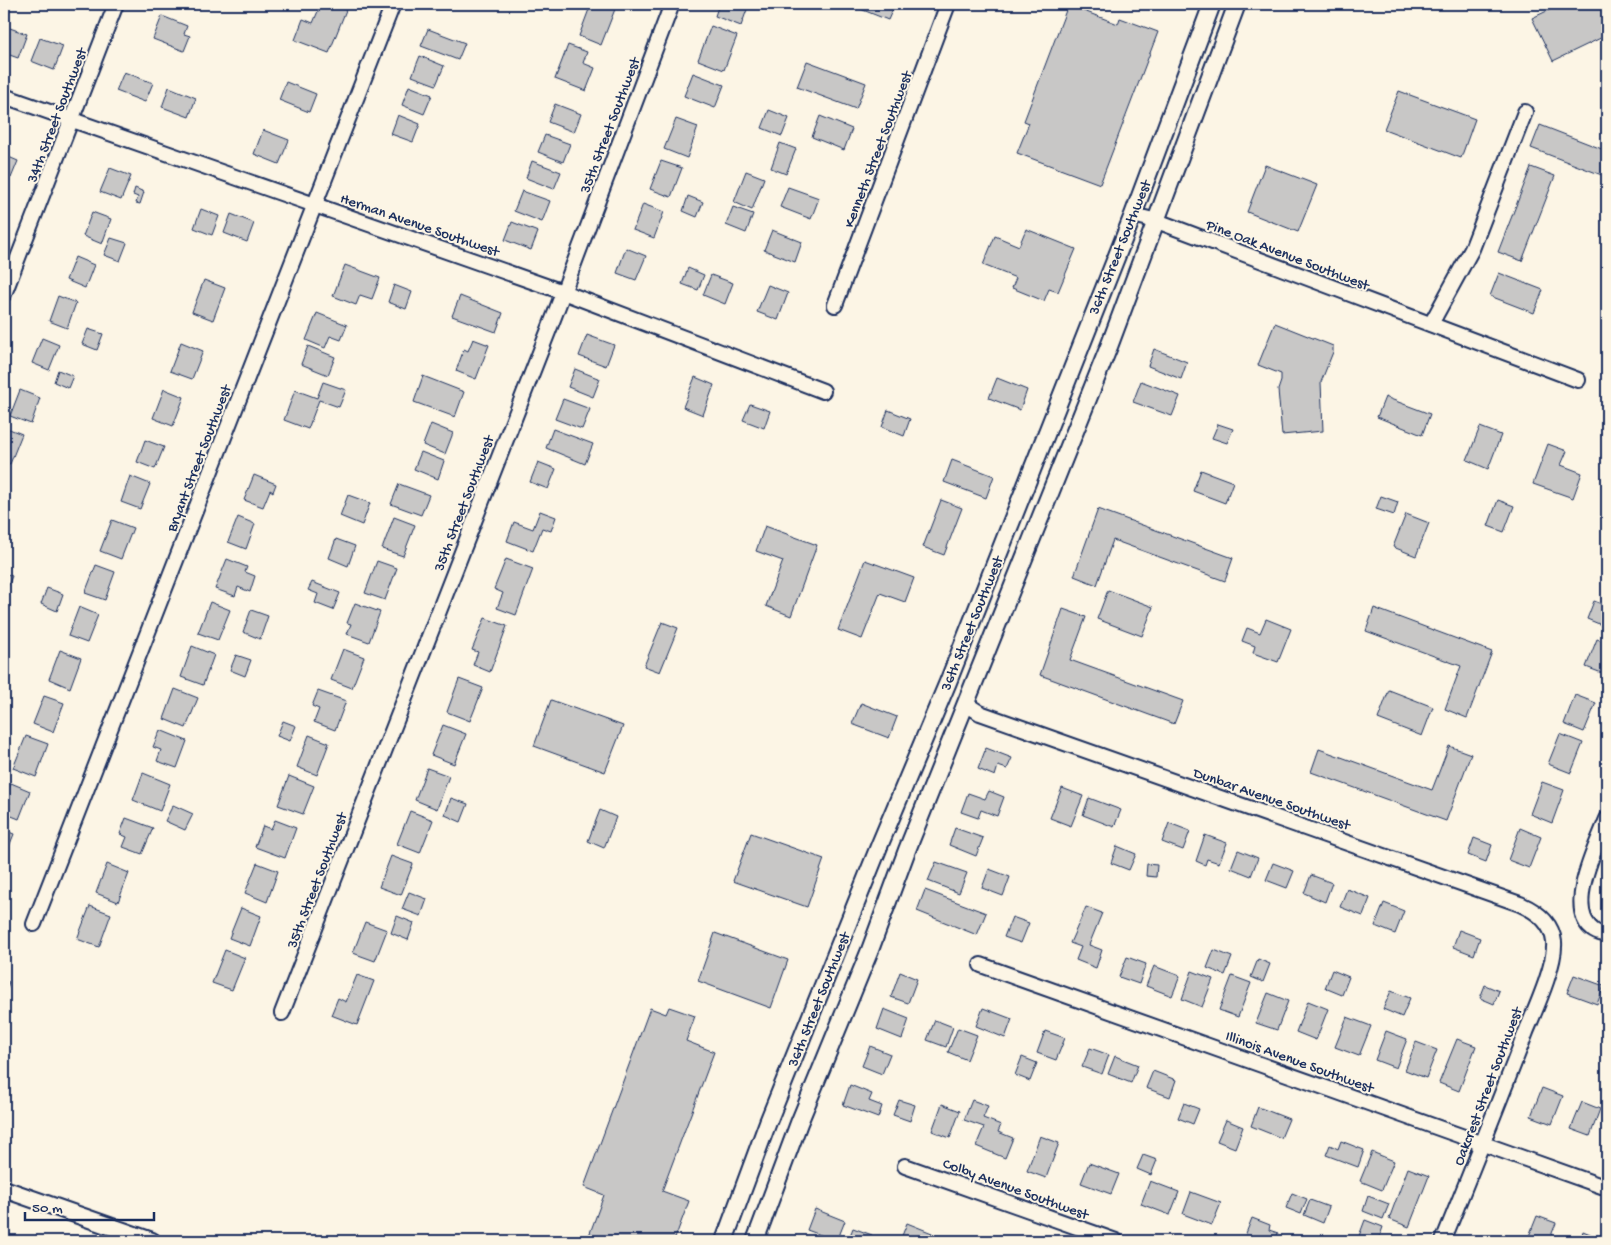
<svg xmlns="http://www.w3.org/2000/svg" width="1611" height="1245" font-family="'Gochi Hand',sans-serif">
<rect width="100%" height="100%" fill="#fcf5e5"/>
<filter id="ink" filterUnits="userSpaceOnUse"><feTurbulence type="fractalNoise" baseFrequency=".02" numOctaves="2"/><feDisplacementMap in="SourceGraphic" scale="10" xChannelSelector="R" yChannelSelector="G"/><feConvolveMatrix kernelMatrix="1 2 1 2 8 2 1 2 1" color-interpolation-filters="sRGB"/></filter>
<g filter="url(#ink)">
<g fill="#c8c7c6" stroke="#1b2f5e">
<path d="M321,4H330L346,10L329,53L295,40L303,19L313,23Z"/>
<path d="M591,4H617L601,45L579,36Z"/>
<path d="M719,4H749L741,26L715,16Z"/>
<path d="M838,4H895L888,20L853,6L852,9Z"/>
<path d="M1562,4H1607V35L1553,61L1532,18Z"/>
<path d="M1068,5L1118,24L1120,18L1158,32L1100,184L1017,153L1029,123L1024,121Z"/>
<path d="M162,16L187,26L184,34L190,36L184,51L153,39Z"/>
<path d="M4,26L27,34L18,58L4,53Z"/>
<path d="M711,26L737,36L724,70L698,60Z"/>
<path d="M428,29L465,43L458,60L421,46Z"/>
<path d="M40,38L63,46L54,70L31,61Z"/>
<path d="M568,45L587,52L583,63L595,68L586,91L555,79Z"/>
<path d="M420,56L444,66L436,85L412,76Z"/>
<path d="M807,61L866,83L856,109L797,87Z"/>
<path d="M124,72L153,83L145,102L116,91Z"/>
<path d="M693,73L724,85L715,108L684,96Z"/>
<path d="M286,82L316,94L309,112L279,100Z"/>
<path d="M409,86L432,95L424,114L402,105Z"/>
<path d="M169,87L196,98L189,117L162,107Z"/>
<path d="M1399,91L1475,119L1461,158L1384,129Z"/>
<path d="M555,104L581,114L574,132L548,122Z"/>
<path d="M769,110L789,118L782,136L762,128Z"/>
<path d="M398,115L420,124L413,142L391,134Z"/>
<path d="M820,116L852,129L844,150L812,137Z"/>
<path d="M676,119L698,127L687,158L664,149Z"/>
<path d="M1540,125L1607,151V177L1531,148Z"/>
<path d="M263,130L289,140L279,164L254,154Z"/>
<path d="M545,135L570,144L563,162L538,152Z"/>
<path d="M780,143L796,149L786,174L771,168Z"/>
<path d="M4,155L18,161L11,178L4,175Z"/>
<path d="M532,161L561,172L554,189L526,178Z"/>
<path d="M661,161L682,168L671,197L650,189Z"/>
<path d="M1265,165L1317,185L1298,232L1247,212Z"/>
<path d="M1531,167L1555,176L1522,261L1498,252Z"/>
<path d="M110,168L131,176L121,200L100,192Z"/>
<path d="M746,171L764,178L752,210L734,202Z"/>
<path d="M788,187L819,198L811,219L780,207Z"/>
<path d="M135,188L144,192L140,204L136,203L138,197L133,195Z"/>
<path d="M522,191L550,201L542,222L514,211Z"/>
<path d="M688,196L703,202L697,217L683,211Z"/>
<path d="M643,204L664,212L654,238L633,230Z"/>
<path d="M733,207L753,214L746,233L726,225Z"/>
<path d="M201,209L219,216L212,235L194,228Z"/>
<path d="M92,212L111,219L102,244L83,236Z"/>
<path d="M231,214L254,223L247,242L224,233Z"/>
<path d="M512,222L538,232L531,250L505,240Z"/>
<path d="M1026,229L1076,249L1058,292L1049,289L1044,301L1012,288L1016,278L983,265L995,236L1019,246Z"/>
<path d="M772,230L802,242L795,262L764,250Z"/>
<path d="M111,238L127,243L120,261L104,255Z"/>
<path d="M626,248L646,256L636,280L617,273Z"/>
<path d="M75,257L94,265L85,288L66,280Z"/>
<path d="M345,265L380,278L372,299L360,295L356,305L333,296Z"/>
<path d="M688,268L704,275L698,290L682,284Z"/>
<path d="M1499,273L1543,290L1534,313L1490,296Z"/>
<path d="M711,275L733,283L725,304L703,295Z"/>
<path d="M204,280L225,288L213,320L192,312Z"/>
<path d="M394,285L412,292L406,309L388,302Z"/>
<path d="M768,285L788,293L778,320L757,312Z"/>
<path d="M58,296L76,303L67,328L49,321Z"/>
<path d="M460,296L503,313L496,332L452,316Z"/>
<path d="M317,313L347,325L341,340L330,336L325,348L306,340Z"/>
<path d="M1275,323L1333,346V352L1321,382L1323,431L1282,435L1278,390L1281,381V374L1258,365Z"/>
<path d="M88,329L103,334L97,350L82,344Z"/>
<path d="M587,335L614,345L606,366L579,356Z"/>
<path d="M42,338L59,345L49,370L32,363Z"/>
<path d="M473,339L489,345L476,379L456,371L464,349L468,351Z"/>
<path d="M181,342L203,351L192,379L170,371Z"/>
<path d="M308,346L335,357L328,375L301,364Z"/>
<path d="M1154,349L1187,362L1181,379L1148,366Z"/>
<path d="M575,369L600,379L593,397L568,387Z"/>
<path d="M58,370L73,376L68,388L54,382Z"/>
<path d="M423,376L464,392L455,417L414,402Z"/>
<path d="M695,377L714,385L703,415L683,407Z"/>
<path d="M997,378L1027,390L1020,410L989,398Z"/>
<path d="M1141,381L1180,396L1172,416L1133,402Z"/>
<path d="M323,382L346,390L339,407L319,400L308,429L284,420L295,390L317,398Z"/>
<path d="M164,389L184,397L173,426L153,418Z"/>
<path d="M20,390L40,398L31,424L10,416Z"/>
<path d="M1385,397L1430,414L1422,435L1377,417Z"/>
<path d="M563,399L590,409L582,429L555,419Z"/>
<path d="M750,404L770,411L764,428L743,420Z"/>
<path d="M888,410L910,419L904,436L882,427Z"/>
<path d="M431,424L453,433L445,454L423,445Z"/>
<path d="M1218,424L1233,429L1227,443L1212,438Z"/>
<path d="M4,427L22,434L10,464L4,462Z"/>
<path d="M1480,427L1501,435L1488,469L1467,460Z"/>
<path d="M553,429L593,444L585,464L546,448Z"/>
<path d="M145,440L164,447L155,469L137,462Z"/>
<path d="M1548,444L1567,451L1561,465L1582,473L1573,498L1533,484Z"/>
<path d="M421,452L444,461L438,479L414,469Z"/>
<path d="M952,460L994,476L986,498L944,482Z"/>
<path d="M538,462L556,469L548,489L530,482Z"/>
<path d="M1201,470L1233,482L1225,503L1193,491Z"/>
<path d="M254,475L276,484L273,492L270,490L263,507L244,500Z"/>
<path d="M130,476L150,484L140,509L121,502Z"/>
<path d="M399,484L429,495L421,515L391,504Z"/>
<path d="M348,495L370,503L362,525L340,516Z"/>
<path d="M1381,496L1398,502L1394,515L1376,509Z"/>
<path d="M941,500L962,508L944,555L923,547Z"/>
<path d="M1498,500L1514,506L1504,532L1488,526Z"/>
<path d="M1098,509L1233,558L1225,581L1113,540L1097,585L1074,576Z"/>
<path d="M540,511L556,517L551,531L542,528L533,551L507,541L514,522L533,529Z"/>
<path d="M1406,514L1429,523L1416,556L1393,547Z"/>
<path d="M238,517L255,524L246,549L228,542Z"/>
<path d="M394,517L415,525L403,556L382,549Z"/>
<path d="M112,520L133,528L121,559L100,551Z"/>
<path d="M765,526L817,545L791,616L766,606L783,561L756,551Z"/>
<path d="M336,539L355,546L348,566L329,558Z"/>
<path d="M227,559L247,567L245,572L255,576L250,592L238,587L235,596L215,589Z"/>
<path d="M506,559L533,569L516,615L497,608L503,593L494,589Z"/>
<path d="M865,560L914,578L905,602L880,593L862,639L838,630Z"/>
<path d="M377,561L397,568L385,600L365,593Z"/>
<path d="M96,565L115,572L105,600L85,593Z"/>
<path d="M4,573L12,576L4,596Z"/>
<path d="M312,582L340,593L333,610L315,603L318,594L308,590Z"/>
<path d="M47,588L63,594L57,611L41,604Z"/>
<path d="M1108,590L1153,607L1142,636L1097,619Z"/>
<path d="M1594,601L1607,606V618L1604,626L1587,619Z"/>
<path d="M210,602L230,610L218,640L198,633Z"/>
<path d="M355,603L380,612L369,642L347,634L351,624L347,623Z"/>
<path d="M79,607L98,615L87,643L68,636Z"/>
<path d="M1374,608L1492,652L1467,718L1445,709L1461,666L1366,631Z"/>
<path d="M1063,609L1086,617L1070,660L1183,701L1174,724L1040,675Z"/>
<path d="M251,610L268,616L260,639L243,632Z"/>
<path d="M485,618L507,626L490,672L473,665L478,652L472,650Z"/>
<path d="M1266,619L1291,629L1278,662L1253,653L1255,646L1242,641L1247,628L1260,633Z"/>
<path d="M662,622L678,628L660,672L644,666Z"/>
<path d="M1597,639L1607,643V675L1586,667Z"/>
<path d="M192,646L214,655L203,685L181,677Z"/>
<path d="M343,649L364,657L352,688L331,680Z"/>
<path d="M60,650L81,658L70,688L49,679Z"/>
<path d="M236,655L251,660L245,676L230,670Z"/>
<path d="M459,679L483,688L470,721L447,712Z"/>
<path d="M175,689L198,698L186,728L164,719Z"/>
<path d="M1389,690L1433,707L1422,736L1378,719Z"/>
<path d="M318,691L346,701L335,730L314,722L319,709L312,706Z"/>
<path d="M1575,695L1596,703L1584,732L1564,724Z"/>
<path d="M44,696L64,703L53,732L33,724Z"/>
<path d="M551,700L623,726L605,772L534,746Z"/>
<path d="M861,703L897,717L889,738L852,724Z"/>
<path d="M283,721L296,726L290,741L277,736Z"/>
<path d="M443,725L466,734L454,764L431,755Z"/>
<path d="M160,730L187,741L177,768L157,761L161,750L153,747Z"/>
<path d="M1560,734L1583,743L1571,773L1548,764Z"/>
<path d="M309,735L329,743L317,775L297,767Z"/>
<path d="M26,736L48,744L36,777L13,768Z"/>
<path d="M1449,746L1471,754L1446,821L1311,772L1319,749L1432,790Z"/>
<path d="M986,748L1012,758L1007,769L998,766L995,776L978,769Z"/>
<path d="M427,768L449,776L437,809L415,800Z"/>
<path d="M143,773L170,784L160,811L133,800Z"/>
<path d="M289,776L314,786L303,814L278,805Z"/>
<path d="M1542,782L1564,790L1552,823L1530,814Z"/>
<path d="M11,783L30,791L19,819L4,813V801Z"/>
<path d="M1062,788L1083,796L1071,826L1050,818Z"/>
<path d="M989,791L1004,797L997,816L981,810L978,818L961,812L968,793L985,799Z"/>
<path d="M451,798L468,804L461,822L445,815Z"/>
<path d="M1089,798L1121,810L1114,827L1083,815Z"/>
<path d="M173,805L193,814L185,830L165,821Z"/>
<path d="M600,810L616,817L604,848L588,841Z"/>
<path d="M410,811L433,820L420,853L397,844Z"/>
<path d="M126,818L153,828L142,854L123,847L127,837L120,834Z"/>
<path d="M275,820L296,828L285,858L255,847L263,826L271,829Z"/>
<path d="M1169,823L1190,831L1183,850L1162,842Z"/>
<path d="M955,828L983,838L976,856L949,845Z"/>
<path d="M1520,828L1541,837L1529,868L1508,860Z"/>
<path d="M4,830L14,834L4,859Z"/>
<path d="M751,833L824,859L807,907L733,881Z"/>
<path d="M1205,835L1227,843L1219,863L1207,859L1205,865L1196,861Z"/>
<path d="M1474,838L1492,845L1486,862L1468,855Z"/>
<path d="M1117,846L1136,854L1129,870L1111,863Z"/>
<path d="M1238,850L1258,858L1251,876L1231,868Z"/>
<path d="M391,856L413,864L401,895L379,887Z"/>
<path d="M936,862L967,873L959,893L928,881Z"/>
<path d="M257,863L278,871L267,902L245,893Z"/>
<path d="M1273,863L1294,871L1287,888L1266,880Z"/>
<path d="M107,864L129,873L118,902L96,893Z"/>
<path d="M1147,864L1157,865L1156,877L1146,876Z"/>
<path d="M989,869L1010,877L1003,896L982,888Z"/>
<path d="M1311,875L1332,883L1325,902L1304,893Z"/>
<path d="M1347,889L1370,898L1363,916L1340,907Z"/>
<path d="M925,890L986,913L977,935L917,911Z"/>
<path d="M409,892L427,899L421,916L402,909Z"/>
<path d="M1384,903L1404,911L1395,934L1375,926Z"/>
<path d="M90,906L111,914L99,947L77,939Z"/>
<path d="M1086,907L1102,913L1089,945L1102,950L1096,968L1076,960L1081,947L1070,943Z"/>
<path d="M241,908L261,916L250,946L229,938Z"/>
<path d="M397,916L414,923L408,940L391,933Z"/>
<path d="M1012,917L1029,923L1021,943L1004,937Z"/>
<path d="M365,922L387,930L375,961L353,953Z"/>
<path d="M1459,930L1480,938L1474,955L1453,947Z"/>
<path d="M715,933L788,960L771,1008L698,981Z"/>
<path d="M225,950L245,958L232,990L212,983Z"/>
<path d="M1214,950L1232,957L1225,975L1207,968Z"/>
<path d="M1127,957L1146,964L1139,984L1119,977Z"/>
<path d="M1258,959L1270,964L1263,982L1251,977Z"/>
<path d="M1154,966L1180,976L1172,996L1146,986Z"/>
<path d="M1332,970L1349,977L1342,995L1325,988Z"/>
<path d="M1192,971L1213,979L1202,1007L1182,999Z"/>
<path d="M900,972L917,979L908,1003L891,997Z"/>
<path d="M357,975L374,981L357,1025L331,1015L338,998L346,1002Z"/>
<path d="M1574,975L1604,986L1597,1004L1567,993Z"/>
<path d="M1232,976L1251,983L1238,1017L1219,1010Z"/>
<path d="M4,980L9,982L4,997Z"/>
<path d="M1485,985L1499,991L1494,1004L1480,998Z"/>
<path d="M1391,991L1410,998L1402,1017L1383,1009Z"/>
<path d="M1268,993L1288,1001L1277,1030L1256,1023Z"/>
<path d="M1308,1001L1328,1009L1316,1040L1296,1032Z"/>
<path d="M669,1007L695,1016L686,1041L714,1052L662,1191L689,1201L674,1241H587L604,1195L584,1187L650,1008L666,1014Z"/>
<path d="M983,1008L1012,1019L1005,1038L976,1026Z"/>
<path d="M884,1009L909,1019L902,1039L877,1029Z"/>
<path d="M1347,1017L1371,1026L1359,1056L1335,1047Z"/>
<path d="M935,1020L953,1027L946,1047L927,1040Z"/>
<path d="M958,1028L977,1035L967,1060L948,1052Z"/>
<path d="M1045,1031L1065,1038L1056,1060L1037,1053Z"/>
<path d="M1386,1031L1407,1039L1396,1068L1375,1060Z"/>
<path d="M1457,1039L1476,1046L1459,1091L1439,1083Z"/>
<path d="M1416,1042L1437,1050L1426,1078L1405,1070Z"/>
<path d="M870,1046L890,1054L882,1074L862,1066Z"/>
<path d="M1090,1048L1109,1055L1102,1074L1082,1067Z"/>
<path d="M1115,1056L1138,1065L1131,1083L1108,1074Z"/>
<path d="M1022,1057L1037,1063L1030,1081L1015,1075Z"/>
<path d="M1153,1071L1176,1080L1170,1097L1146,1088Z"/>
<path d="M850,1085L872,1094L869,1101L882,1106L878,1118L843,1105Z"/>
<path d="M1542,1088L1563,1096L1552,1124L1531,1116Z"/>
<path d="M899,1100L915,1105L910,1121L893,1115Z"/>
<path d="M972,1100L988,1106L983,1118L1001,1125L998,1132L1013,1138L1005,1158L976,1146L984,1127L964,1120Z"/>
<path d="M1582,1102L1600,1109L1590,1136L1571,1129Z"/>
<path d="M1184,1103L1199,1109L1193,1124L1178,1118Z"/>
<path d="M942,1104L960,1111L950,1138L932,1131Z"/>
<path d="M1258,1107L1289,1119L1281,1138L1251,1126Z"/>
<path d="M1226,1120L1243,1127L1235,1148L1217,1141Z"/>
<path d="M1040,1136L1059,1143L1046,1178L1027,1171Z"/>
<path d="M1341,1141L1364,1150L1358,1167L1326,1155L1330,1145L1338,1149Z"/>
<path d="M1372,1152L1394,1161L1382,1190L1360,1181Z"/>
<path d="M1143,1155L1157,1160L1151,1175L1137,1169Z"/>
<path d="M1089,1163L1119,1174L1111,1194L1081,1183Z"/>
<path d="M1408,1168L1429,1176L1409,1227L1389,1219Z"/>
<path d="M1150,1181L1179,1192L1170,1215L1141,1204Z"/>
<path d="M1191,1192L1221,1203L1212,1225L1183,1214Z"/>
<path d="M1292,1193L1307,1199L1301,1214L1286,1208Z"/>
<path d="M1368,1196L1389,1204L1383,1219L1363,1211Z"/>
<path d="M1310,1200L1329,1207L1323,1223L1304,1215Z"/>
<path d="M815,1209L845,1221L837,1241L807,1230Z"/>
<path d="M1537,1216L1556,1223L1549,1241H1527Z"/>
<path d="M1252,1218L1270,1225L1269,1230L1278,1233L1275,1241H1243Z"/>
<path d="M1365,1220L1383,1227L1378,1241L1359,1236Z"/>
<path d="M907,1223L932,1233L929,1241H900Z"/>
<path d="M853,1228L872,1235L870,1241H848Z"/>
<path d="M1583,1231L1607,1241H1580Z"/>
</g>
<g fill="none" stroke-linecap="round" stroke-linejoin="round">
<defs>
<g id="minor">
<path d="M4,96L563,292L823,391"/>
<path d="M1133,215L1157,221L1578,380"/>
<path d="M4,294L116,4"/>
<path d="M835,305L948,4"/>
<path d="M1431,324L1472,249L1525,112"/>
<path d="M966,704L980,713L1520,904C1536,911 1552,922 1554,942C1556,964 1535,1010 1526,1032C1499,1102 1471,1172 1443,1241"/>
<path d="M1607,819C1597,845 1564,908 1593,930C1596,933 1603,934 1607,935"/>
<path d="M34,924L393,4"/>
<path d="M981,965L1607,1188"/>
<path d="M282,1013L555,314L672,4"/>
<path d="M905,1166L1116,1241"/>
</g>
<g id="tertiary">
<path d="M4,1189L152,1241"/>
<path d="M724,1241L768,1122L880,844L948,682L1133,215L1212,4"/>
<path d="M755,1241L799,1123L870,950L907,850L1110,344L1237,4"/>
</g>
</defs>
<use href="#minor" stroke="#1b2f5e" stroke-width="18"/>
<use href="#tertiary" stroke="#1b2f5e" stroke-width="20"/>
<use href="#minor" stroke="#fcf5e5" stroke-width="14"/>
<use href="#tertiary" stroke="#fcf5e5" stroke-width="16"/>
</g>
</g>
<g text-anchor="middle" stroke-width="4" stroke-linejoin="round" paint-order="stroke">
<g font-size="15" fill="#1b2f5e" stroke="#fcf5e5">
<text transform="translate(56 115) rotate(-69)" y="5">34th Street Southwest</text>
<text transform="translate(609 125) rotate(-69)" y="5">35th Street Southwest</text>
<text transform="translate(877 149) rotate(-69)" y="5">Kenneth Street Southwest</text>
<text transform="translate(420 224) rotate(19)" y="5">Herman Avenue Southwest</text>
<text transform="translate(1119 247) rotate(-68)" y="5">36th Street Southwest</text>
<text transform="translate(1288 254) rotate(21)" y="5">Pine Oak Avenue Southwest</text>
<text transform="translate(198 458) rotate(-69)" y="5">Bryant Street Southwest</text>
<text transform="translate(463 503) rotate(-69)" y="5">35th Street Southwest</text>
<text transform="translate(971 623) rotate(-68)" y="5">36th Street Southwest</text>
<text transform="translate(1272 798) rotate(19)" y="5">Dunbar Avenue Southwest</text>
<text transform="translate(316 880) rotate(-69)" y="5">35th Street Southwest</text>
<text transform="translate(818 999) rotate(-68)" y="5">36th Street Southwest</text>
<text transform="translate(1300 1061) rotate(20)" y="5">Illinois Avenue Southwest</text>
<text transform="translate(1487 1086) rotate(-69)" y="5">Oakcrest Street Southwest</text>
<text transform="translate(1016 1188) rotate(20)" y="5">Colby Avenue Southwest</text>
</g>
</g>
<rect width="1611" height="1245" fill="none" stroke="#fcf5e5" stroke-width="20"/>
<rect x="10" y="10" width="1591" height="1225" fill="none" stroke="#1b2f5e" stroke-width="2" filter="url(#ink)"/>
<path d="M25 1212v8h129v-8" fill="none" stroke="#1b2f5e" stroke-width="2.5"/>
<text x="32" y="1212" font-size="15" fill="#1b2f5e" stroke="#fcf5e5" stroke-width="4" paint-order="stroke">50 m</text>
</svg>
